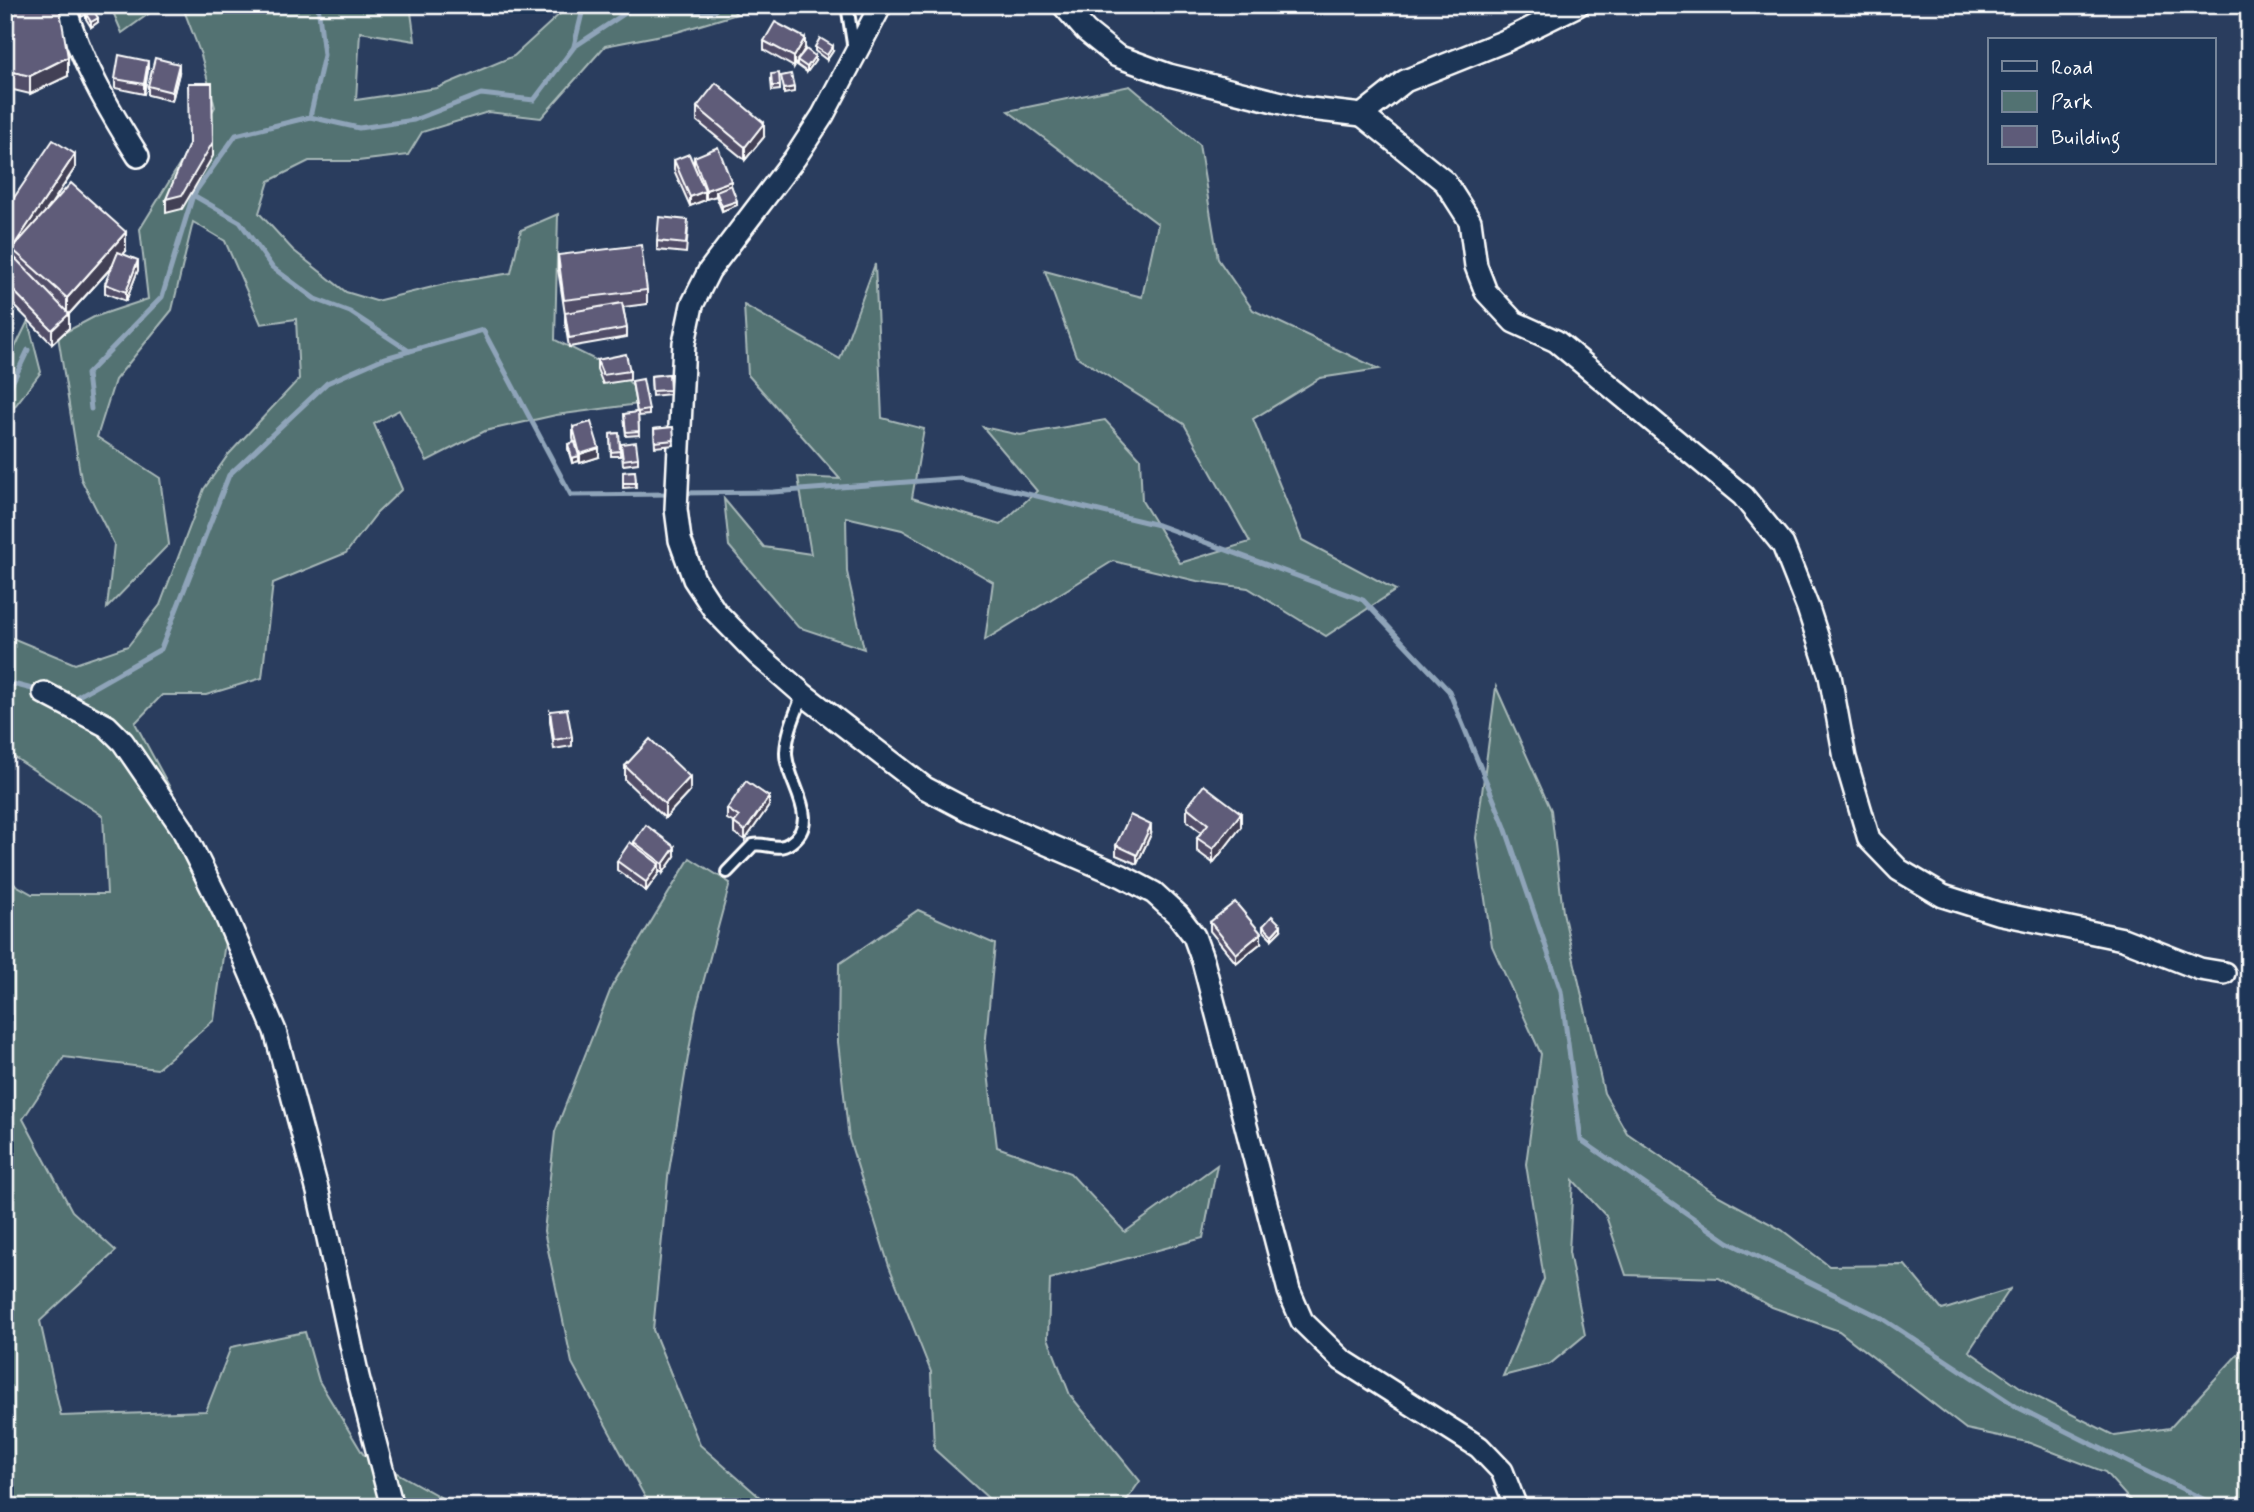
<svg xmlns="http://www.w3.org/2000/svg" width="2254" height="1512" font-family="Mynerve,sans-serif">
<rect width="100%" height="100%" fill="#2a3d5e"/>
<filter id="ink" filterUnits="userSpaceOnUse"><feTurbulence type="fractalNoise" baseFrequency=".0143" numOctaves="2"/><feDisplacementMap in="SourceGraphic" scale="14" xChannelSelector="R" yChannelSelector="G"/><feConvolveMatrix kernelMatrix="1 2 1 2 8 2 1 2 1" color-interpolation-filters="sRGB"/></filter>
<g filter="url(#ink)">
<g fill="#527272" stroke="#a8b8b8" stroke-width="2">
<path d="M110,5H161L122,33Z"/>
<path d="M182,5H410L415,41L360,32L356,100L437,88L514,56L563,11L565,5H726L737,14L677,32L605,46L541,118L488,112L422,132L408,155L358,161H309L269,181L259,213L293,250L346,292L376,301L449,283L511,273L521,230L558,214L555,340L622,373L646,403L556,415L485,431L427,461L399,410L374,424L402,489L377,513L346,553L273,583L262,678L206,695H162L135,723L182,810L228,921L214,1020L157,1069L64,1057L23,1119L72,1211L116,1251L40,1321L61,1416L206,1411L231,1347L305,1332L319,1381L363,1454L458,1507H5V879L32,894H107L103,816L5,751V635L75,664L128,646L160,605L204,489L228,455L299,379L296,319L261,324L225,241L193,222L172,310L115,380L97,437L160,478L169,544L107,608L114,544L81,479L58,336L94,317L148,299L140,229L215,107L201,55Z"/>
<path d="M1130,86L1199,144L1218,259L1253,310L1379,369L1320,378L1253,419L1302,540L1396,590L1326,636L1248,588L1197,581L1113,561L985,640L993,582L902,530L846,517L847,572L864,649L798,627L729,546L724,499L764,547L811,554L798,477L840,479L748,375L744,305L840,359L875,264L882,418L924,429L912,498L1000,525L1037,491L983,427L1020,435L1105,420L1140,458L1142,501L1180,563L1250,542L1184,424L1076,356L1045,271L1142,297L1158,224L1008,111Z"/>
<path d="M28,321L41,372L5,419V368Z"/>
<path d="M1496,687L1551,810L1563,912L1604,1093L1627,1133L1717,1195L1782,1230L1829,1266L1905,1265L1942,1310L2010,1289L1969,1351L2027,1392L2115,1436L2170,1428L2249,1342V1507H2136L2105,1472L2027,1442L1966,1429L1839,1331L1772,1307L1719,1278L1626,1275L1606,1216L1573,1180L1569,1252L1585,1335L1550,1364L1503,1376L1544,1279L1526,1164L1541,1054L1492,946L1476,838Z"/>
<path d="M690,858L730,883L696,1009L668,1177L653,1330L700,1445L771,1507H654L645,1497L572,1363L544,1231L555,1132L612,986Z"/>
<path d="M918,910L995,944L985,1048L997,1147L1070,1173L1125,1232L1217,1165L1203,1238L1050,1279L1048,1338L1070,1395L1140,1481L1122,1507H998L934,1449L931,1372L889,1266L849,1139L838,1042L839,964Z"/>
</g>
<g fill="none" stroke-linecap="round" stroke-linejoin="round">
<g stroke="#8fa4b9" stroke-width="5">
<path d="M574,46L584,5"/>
<path d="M310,117L324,55L318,5"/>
<path d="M409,351L350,312L315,299L272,267L240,222L193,195L236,135L310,117L359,128L414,120L481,94L534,100L574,47L630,10L715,11"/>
<path d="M5,398L28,350"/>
<path d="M91,409L87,374L162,297L193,195"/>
<path d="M681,493L773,492L961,478L1158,525L1363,600L1449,691L1505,827L1561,991L1581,1140L1728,1242L1880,1317L2017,1407L2219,1507"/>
<path d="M5,682L40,691"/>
<path d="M73,699L161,649L229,475L327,383L382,359L483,330L571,495L672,494"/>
</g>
<defs>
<g id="service">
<path d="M847,5L854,50"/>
<path d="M727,872L753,845C765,842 778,852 790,843C824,820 785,781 786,752C787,731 796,713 803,694"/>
</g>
<g id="minor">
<path d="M64,5C81,61 107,107 138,156"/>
<path d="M881,5L823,115L795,158L709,271L692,305L684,343L676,509L680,540L694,579L715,611L757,654L803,694L925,788L967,810L1122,876L1154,893L1178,915L1194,936L1203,961L1289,1291L1302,1321L1342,1360L1479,1447L1502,1471L1516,1507"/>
<path d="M1063,5L1086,31L1117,56L1169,75L1302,108L1362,115L1405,81L1505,41L1578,5"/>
<path d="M1362,115L1445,182L1470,221L1476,266L1486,292L1514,322L1556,341L1743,496L1783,545L1808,608L1830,676L1845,758L1869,839L1899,870L1943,896L1997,913L2123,939L2200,969L2224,973"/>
<path d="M44,693L107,726L123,742L182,828L225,914L275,1031L318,1192L358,1377L392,1507"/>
</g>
</defs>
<use href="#service" stroke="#fff" stroke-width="16"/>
<use href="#minor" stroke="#fff" stroke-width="26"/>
<use href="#service" stroke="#1d3557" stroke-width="10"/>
<use href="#minor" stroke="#1d3557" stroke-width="21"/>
</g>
<g fill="#514e68" stroke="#fff" stroke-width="2">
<path d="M5,5L68,76L30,94L5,88Z"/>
<path d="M75,5H88L89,12L98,22L91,27L86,19V14L81,17Z"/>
<path d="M764,41L805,48L798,59L815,61L807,72L797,65V60L794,67L764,50Z"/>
<path d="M815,47L833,51L827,60L815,51Z"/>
<path d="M148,70L144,94L115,88V79Z"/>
<path d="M179,73L172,101L148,95V86Z"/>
<path d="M771,79L780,86V90L772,91Z"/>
<path d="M697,107L764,137L745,160L697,121Z"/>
<path d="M694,157L731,185L737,205L722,211L716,196L706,199L705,196V200L690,206L674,170V160L694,165Z"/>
<path d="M75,168L48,209L126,251L123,254L138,270L126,301L105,293V284L112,267L69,314V328L52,344L5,296V211Z"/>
<path d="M688,229L686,253L657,250V241Z"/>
<path d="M558,255L647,290V304L623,307L627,328V337L569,347L565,323V314L558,269Z"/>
<path d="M597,360L630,371V380L603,384L597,369Z"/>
<path d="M669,374L670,394L652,396L651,376Z"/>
<path d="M632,381L649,410V415L638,416L639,435L626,436L624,414L637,412Z"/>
<path d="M573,427L599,457L580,463L579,458V461L572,463L568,449V444L574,443L573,437Z"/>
<path d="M673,427L674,445L655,447L654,429Z"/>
<path d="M619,433L620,456H611L610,434Z"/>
<path d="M621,444L638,458V463L623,465Z"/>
<path d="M635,471L636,487L623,488V472Z"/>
<path d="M550,711L572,737V746L554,749L550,721Z"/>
<path d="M625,766L690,791L665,818L625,780Z"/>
<path d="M769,806L745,840L734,833V823L727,819V809Z"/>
<path d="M1187,807L1241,827L1213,863L1197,851V838L1201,832L1187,821Z"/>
<path d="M1151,834L1137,864L1116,855V845Z"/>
<path d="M634,842L675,856L663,873L659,871V873L646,891L617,870V861L634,845Z"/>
<path d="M1210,922L1261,943L1236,963L1210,931Z"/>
<path d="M1263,926L1281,930L1272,939L1263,930Z"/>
</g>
<g fill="#424055" stroke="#fff" stroke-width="2">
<path d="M89,8V13L81,17V12Z"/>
<path d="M98,18V22L91,27V22Z"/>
<path d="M805,38V48L794,67V57Z"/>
<path d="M833,46V51L827,60V55Z"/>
<path d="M815,56V61L807,72V67Z"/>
<path d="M68,57V76L30,94V76Z"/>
<path d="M148,61V70L144,94V84Z"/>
<path d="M179,64V73L172,101V92Z"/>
<path d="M794,87V92L784,94V89Z"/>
<path d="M764,123V137L745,160V147Z"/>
<path d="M213,142V156L182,209L166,213V199Z"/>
<path d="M75,154V168L18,254L12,249V262L5,273V259Z"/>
<path d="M731,181V190L716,191V196L706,199V190Z"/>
<path d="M705,191V200L690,206V197Z"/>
<path d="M737,201V205L722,211V206Z"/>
<path d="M126,232V251L69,314V328L52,344V330L67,315V298Z"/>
<path d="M138,260V270L126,301V292Z"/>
<path d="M599,448V457L580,463V454Z"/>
<path d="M579,456V461L572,463V458Z"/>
<path d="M690,777V791L665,818V804Z"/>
<path d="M769,797V806L745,840V831Z"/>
<path d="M1241,813V827L1213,863V849Z"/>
<path d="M1151,825V834L1137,864V855Z"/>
<path d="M675,847V856L663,873V864Z"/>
<path d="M659,864V873L646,891V882Z"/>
<path d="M1281,925V930L1272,939V935Z"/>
<path d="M1261,933V943L1236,963V954Z"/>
</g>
<g fill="#5e5b79" stroke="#fff" stroke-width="2">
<path d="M5,5H59L68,57L30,76L5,70Z"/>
<path d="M78,5H88L89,8L81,12Z"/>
<path d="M93,9L98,18L91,22L86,14Z"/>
<path d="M775,22L805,38L794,57L764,41Z"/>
<path d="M820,38L833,46L827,55L815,47Z"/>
<path d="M806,49L815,56L807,67L797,60Z"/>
<path d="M119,55L148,61L144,84L115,79Z"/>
<path d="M155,58L179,64L172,92L148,86Z"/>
<path d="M779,73L780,86H772L771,74Z"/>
<path d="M791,74L794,87L784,89L781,76Z"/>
<path d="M188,83H212L213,142L182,195L166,199L189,144Z"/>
<path d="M716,83L764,123L745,147L697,107Z"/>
<path d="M53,140L75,154L5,259V211Z"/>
<path d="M718,147L731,181L706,190L694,157Z"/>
<path d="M689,154L705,191L690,197L674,160Z"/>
<path d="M71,183L126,232L67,298L12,249Z"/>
<path d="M731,185L737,201L722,206L716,191Z"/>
<path d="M659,217L688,220L686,244L657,241Z"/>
<path d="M641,245L647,290L564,300L558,255Z"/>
<path d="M118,252L138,260L126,292L105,284Z"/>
<path d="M14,257L69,314L52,330L5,282V266Z"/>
<path d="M622,303L627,328L569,338L565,313Z"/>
<path d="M626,354L630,371L603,375L597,360Z"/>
<path d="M669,374L670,390L652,391L651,376Z"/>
<path d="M643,379L649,410L637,412L632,381Z"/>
<path d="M638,412L639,431L626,432L624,414Z"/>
<path d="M591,422L599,448L580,454L573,427Z"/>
<path d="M673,427L674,440L655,442L654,429Z"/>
<path d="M619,433L620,451L611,452L610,434Z"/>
<path d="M575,442L579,456L572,458L568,444Z"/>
<path d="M636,442L638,458L623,460L621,444Z"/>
<path d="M635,471L636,483H623V472Z"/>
<path d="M567,709L572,737L554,740L550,711Z"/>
<path d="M650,739L690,777L665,804L625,766Z"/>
<path d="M746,781L769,797L745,831L734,823L739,817L727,809Z"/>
<path d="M1204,785L1241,813L1213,849L1197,838L1208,824L1187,807Z"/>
<path d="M1130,815L1151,825L1137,855L1116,845Z"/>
<path d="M646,825L675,847L663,864L634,842Z"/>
<path d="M630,842L659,864L646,882L617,861Z"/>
<path d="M1235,902L1261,933L1236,954L1210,922Z"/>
<path d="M1272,916L1281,925L1272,935L1263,926Z"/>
</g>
</g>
<rect width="2254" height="1512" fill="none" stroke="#1d3557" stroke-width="28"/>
<rect x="14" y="14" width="2226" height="1484" fill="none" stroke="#fff" stroke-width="2.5" filter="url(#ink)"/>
<rect x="1988" y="38" width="228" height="126" fill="#1d3557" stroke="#77869a" stroke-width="2"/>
<rect x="2002" y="61" width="35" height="10" fill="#1d3557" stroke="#77869a" stroke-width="2"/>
<text x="2051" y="74" font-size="21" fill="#ffffff">Road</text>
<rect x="2002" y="91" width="35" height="21" fill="#527272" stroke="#77869a" stroke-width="2"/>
<text x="2051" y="108" font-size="21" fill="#ffffff">Park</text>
<rect x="2002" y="126" width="35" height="21" fill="#5e5b79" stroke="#77869a" stroke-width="2"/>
<text x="2051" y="144" font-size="21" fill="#ffffff">Building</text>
</svg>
